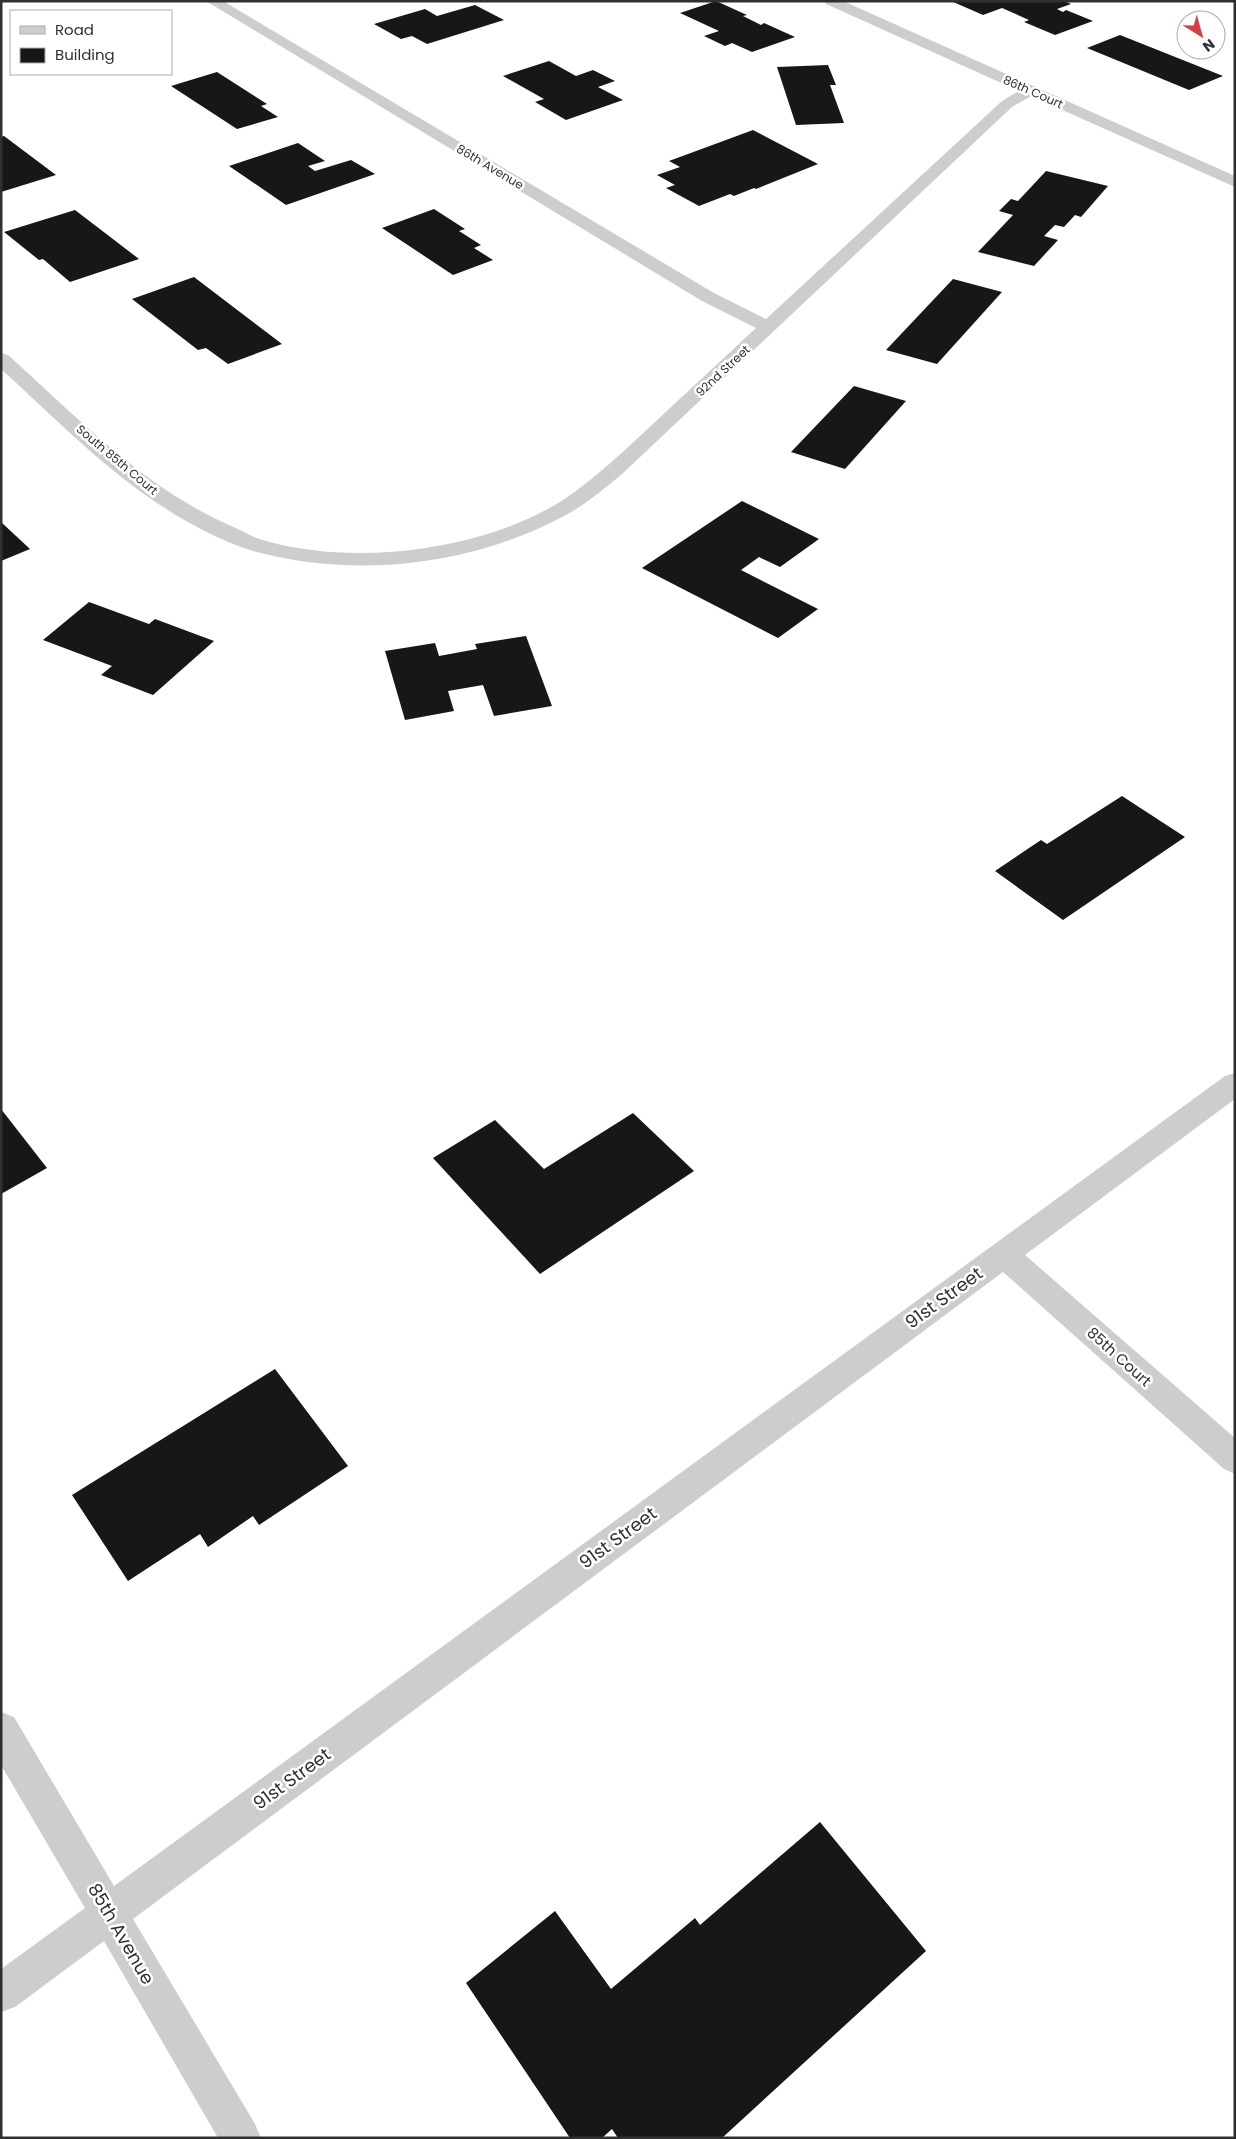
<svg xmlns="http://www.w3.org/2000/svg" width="1236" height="2139" font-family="Poppins,sans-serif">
<rect width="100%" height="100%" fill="#fff"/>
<g fill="#171717">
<path d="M716,1L747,15L743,16L761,25L764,23L795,37L752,52L732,43L725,46L704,36L719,31L680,13Z"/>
<path d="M951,1H1064L1071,4L1057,9L1063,12L1066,10L1093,21L1055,35L1024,22L1029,20L1002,8L983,15Z"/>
<path d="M475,5L504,20L427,44L412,36L401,39L374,24L425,9L437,16Z"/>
<path d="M1120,35L1223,76L1189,90L1087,48Z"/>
<path d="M549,61L576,76L593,70L615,81L598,87L623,100L566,120L535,102L544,99L503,76Z"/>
<path d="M828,65L836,85H830L844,123L796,125L777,67Z"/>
<path d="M217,72L267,104L261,106L278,117L237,129L171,86Z"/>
<path d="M753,130L818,164L756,189L754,188L734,196L730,194L699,206L666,188L675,185L657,175L680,167L669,161Z"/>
<path d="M4,136L56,175L1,192V137Z"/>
<path d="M298,143L325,161L308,166L315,171L351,160L375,174L286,205L229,166Z"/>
<path d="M1046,171L1108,186L1081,217L1075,215L1064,227L1055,225L1044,236L1058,240L1034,266L978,252L1013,215L999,211L1011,199L1018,201Z"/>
<path d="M434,209L465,229L459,231L481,245L474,248L493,260L453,275L382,228Z"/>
<path d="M75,210L139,259L70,282L43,259L39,260L4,232Z"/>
<path d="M194,277L282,344L228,364L206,348L198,350L132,299Z"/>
<path d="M953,279L1002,292L937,364L886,350Z"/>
<path d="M854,386L906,401L845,469L791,452Z"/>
<path d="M742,501L819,539L780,567L759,557L741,570L818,609L778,638L642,568Z"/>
<path d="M1,522L30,549L1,561Z"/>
<path d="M89,602L149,624L155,619L214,641L153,695L101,675L112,666L43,640Z"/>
<path d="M526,636L552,706L494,716L483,685L448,691L454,711L405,720L385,651L435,643L439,656L477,649L475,644Z"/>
<path d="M1122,796L1185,837L1063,920L995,871L1041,840L1047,844Z"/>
<path d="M1,1109L47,1168L1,1194Z"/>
<path d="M633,1113L694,1171L540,1274L433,1158L495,1120L544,1169Z"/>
<path d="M275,1369L348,1466L259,1525L253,1516L208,1547L200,1534L128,1581L72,1495Z"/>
<path d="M820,1822L926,1951L722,2138H618L612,2129L602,2138H570L466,1983L555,1911L611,1989L695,1918L700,1925Z"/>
</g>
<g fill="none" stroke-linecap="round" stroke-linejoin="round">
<g fill="#cdcdcd" fill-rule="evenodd">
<path d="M206,1H223L714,293L766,319L1002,101L1019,91L826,4L824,1H843L1235,176V187L1031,96L1012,107L622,474C604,489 585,505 564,516C471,566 355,579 253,551C229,544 193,526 171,512C108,473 56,419 1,369V353L8,355C77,417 143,487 229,525C241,530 253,538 266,541C317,555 373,556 425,548C473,541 522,526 563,500C596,478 625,450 655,422C688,391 722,360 756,328L702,301Z"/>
<path d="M1235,1073V1099L1025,1255L1235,1438V1474L1224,1469L1003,1272L133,1919L255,2124L261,2138H218L104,1941L15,2007L1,2012V1969L85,1908L1,1765V1712L14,1717L114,1886L1225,1076Z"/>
</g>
</g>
<g text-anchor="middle" stroke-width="5" stroke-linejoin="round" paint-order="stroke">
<g font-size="12" fill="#303030" stroke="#fff">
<text transform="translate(1033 92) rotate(24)" y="4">86th Court</text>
<text transform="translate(490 167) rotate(31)" y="4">86th Avenue</text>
<text transform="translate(723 371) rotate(-43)" y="4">92nd Street</text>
<text transform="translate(117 460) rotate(40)" y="4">South 85th Court</text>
</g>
<g font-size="15" fill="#303030" stroke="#fff">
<text transform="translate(1119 1357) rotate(42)" y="5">85th Court</text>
</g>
<g font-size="18" fill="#303030" stroke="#fff">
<text transform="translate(944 1298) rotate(-36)" y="6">91st Street</text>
<text transform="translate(618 1538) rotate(-36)" y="6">91st Street</text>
<text transform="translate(292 1779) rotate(-36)" y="6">91st Street</text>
<text transform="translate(121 1934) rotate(60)" y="6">85th Avenue</text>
</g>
</g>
<rect width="1236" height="2139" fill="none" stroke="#303030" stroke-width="5"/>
<rect x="10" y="10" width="162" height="65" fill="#ffffff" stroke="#acacac"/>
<rect x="20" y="26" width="25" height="8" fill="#cdcdcd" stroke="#acacac"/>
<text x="55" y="35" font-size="15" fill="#303030">Road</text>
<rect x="20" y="48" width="25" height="15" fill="#171717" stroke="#acacac"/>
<text x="55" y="60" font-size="15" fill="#303030">Building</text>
<g transform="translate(1201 35) rotate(143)"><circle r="24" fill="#ffffff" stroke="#acacac"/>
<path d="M0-4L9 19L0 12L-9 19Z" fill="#db3d44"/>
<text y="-8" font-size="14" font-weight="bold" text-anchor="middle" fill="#303030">N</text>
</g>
</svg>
